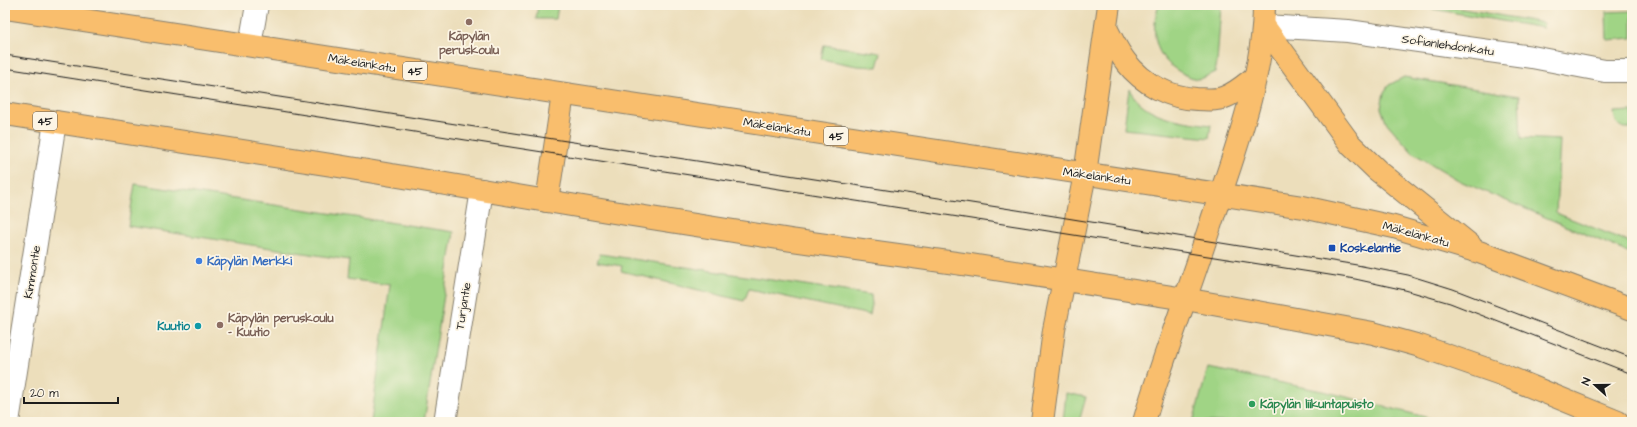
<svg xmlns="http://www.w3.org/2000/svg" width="1637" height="427" font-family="'Architects Daughter',sans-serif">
<rect width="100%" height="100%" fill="#fcf5e5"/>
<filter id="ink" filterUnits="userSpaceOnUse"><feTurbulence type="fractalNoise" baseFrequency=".025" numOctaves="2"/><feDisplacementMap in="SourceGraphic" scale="8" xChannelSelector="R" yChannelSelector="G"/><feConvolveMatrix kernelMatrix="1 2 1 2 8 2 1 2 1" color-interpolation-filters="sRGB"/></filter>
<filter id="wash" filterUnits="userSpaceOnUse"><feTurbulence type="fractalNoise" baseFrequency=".012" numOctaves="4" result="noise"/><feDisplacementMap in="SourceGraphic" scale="16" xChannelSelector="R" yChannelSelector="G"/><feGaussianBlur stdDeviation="0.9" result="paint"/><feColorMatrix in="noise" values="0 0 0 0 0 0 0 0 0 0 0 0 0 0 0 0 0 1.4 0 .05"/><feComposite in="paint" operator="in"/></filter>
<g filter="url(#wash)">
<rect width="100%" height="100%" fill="#ecdebb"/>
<g fill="#a0d485" stroke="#5e7850">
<path d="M538,5H558L556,19H536Z"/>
<path d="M1159,5H1221L1217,63L1215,72C1210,74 1202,79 1197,79C1192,78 1185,75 1180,72C1154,57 1150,32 1159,5Z"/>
<path d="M1409,5H1440L1544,23L1543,28Z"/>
<path d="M1632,11V38L1607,40L1606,12Z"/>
<path d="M824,45L881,53L877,67L857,66L821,59Z"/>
<path d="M1404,77L1519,96L1521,138L1560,140L1556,213L1632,243V254L1460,181L1413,153L1386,122L1381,108L1384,92L1389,85Z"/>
<path d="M1129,89C1145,118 1181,121 1211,125L1209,138L1124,129Z"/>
<path d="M1632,111V128C1620,129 1615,125 1614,112Z"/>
<path d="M135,184L454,232L424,422H371L390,285L347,279L349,260L128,226Z"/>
<path d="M600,254L871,295L872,304L870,315L749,289L744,301L621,271L622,266L597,262Z"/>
<path d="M1208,368L1327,392L1445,422H1193Z"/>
<path d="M1066,393L1086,397L1079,422H1063Z"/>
</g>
</g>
<g filter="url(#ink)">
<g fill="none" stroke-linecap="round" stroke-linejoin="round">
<defs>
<g id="street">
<path d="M1264,26L1348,31L1532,57L1605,71H1632"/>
<path d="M250,45L257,5"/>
<path d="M8,422L55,122"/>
<path d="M445,422L482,190"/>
</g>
<g id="primary">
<path d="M5,8L1303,207L1394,227L1479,252L1632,309"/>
<path d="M1264,26L1351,145L1377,170L1470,245"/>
<path d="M1106,28C1112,39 1118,52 1126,62C1143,84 1170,98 1197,99C1206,99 1217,101 1225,97C1236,93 1246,84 1255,77"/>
<path d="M5,114L338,166L607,211L791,240L970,265L1185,299L1373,333L1420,346L1498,373L1618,422"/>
<path d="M547,201L563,94"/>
<path d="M1042,422L1054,330L1085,174L1109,5"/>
<path d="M1144,422C1156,380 1171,340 1185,299C1198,264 1209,228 1221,193C1241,135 1264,66 1264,5"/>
</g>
</defs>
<use href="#street" stroke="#847d6c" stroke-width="24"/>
<use href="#primary" stroke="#847d6c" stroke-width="24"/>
<use href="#street" stroke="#fff" stroke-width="22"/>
<use href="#primary" stroke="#f9be6d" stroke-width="22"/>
<g stroke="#1c1c1c" stroke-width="1">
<path d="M5,55L1017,210L1357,265L1408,275L1453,289L1632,358"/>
<path d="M5,68L1355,279L1405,290L1450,303L1632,374"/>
</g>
</g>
</g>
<g fill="#8d6e63" stroke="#fcf5e5" stroke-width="1.5">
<circle cx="469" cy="22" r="4"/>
<circle cx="220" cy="325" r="4"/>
</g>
<rect fill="#1a4fb4" stroke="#fcf5e5" stroke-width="1.5" x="1328" y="244" width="8" height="8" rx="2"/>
<circle fill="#3f7fe0" stroke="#fcf5e5" stroke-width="1.5" cx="199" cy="261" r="4"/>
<circle fill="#0f9aa8" stroke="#fcf5e5" stroke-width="1.5" cx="198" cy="326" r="4"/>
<circle fill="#2e9e5b" stroke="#fcf5e5" stroke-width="1.5" cx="1252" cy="404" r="4"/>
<g text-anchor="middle" stroke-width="3.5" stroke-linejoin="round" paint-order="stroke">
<g fill="#fcf5e5" stroke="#5f5d58" stroke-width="1">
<rect x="403" y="62" width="24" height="18" rx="3"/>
<rect x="33" y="112" width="24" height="18" rx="3"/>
<rect x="824" y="127" width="24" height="18" rx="3"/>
</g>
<g font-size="11" font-weight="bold" fill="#1c1c1c">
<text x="415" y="75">45</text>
<text x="45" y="125">45</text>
<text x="836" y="140">45</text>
</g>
<g font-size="12" font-weight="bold" fill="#785e54" stroke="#fcf5e5">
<text x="469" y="40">Käpylän<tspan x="469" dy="14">peruskoulu</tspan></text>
<text x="228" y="322" text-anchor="start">Käpylän peruskoulu<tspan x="228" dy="14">- Kuutio</tspan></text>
</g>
<g font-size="12" fill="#1c1c1c" stroke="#fcf5e5">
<text transform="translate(1448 45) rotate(8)" y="4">Sofianlehdonkatu</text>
<text transform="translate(362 63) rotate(9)" y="4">Mäkelänkatu</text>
<text transform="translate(777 127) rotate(9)" y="4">Mäkelänkatu</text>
<text transform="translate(1097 176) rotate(8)" y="4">Mäkelänkatu</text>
<text transform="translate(1416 234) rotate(15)" y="4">Mäkelänkatu</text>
<text transform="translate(32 272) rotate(-81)" y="4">Kimmontie</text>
<text transform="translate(463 306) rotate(-81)" y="4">Turjantie</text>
</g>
<g font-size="12" font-weight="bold" fill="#164399" stroke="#fcf5e5" text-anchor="start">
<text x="1340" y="252">Koskelantie</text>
</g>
<g font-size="12" font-weight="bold" fill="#366cbe" stroke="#fcf5e5" text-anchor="start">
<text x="207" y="265">Käpylän Merkki</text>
</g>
<g font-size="12" font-weight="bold" fill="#0d838f" stroke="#fcf5e5" text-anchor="end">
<text x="190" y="330">Kuutio</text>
</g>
<g font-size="12" font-weight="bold" fill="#27864d" stroke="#fcf5e5" text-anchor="start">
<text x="1260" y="408">Käpylän liikuntapuisto</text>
</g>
</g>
<rect width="1637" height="427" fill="none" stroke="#fcf5e5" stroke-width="20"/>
<g transform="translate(1595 385) rotate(291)" stroke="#fcf5e5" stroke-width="3" paint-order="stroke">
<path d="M0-3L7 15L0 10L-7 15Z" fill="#1c1c1c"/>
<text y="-6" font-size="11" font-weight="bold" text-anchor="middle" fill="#1c1c1c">N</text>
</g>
<path d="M24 397v6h94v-6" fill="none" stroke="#1c1c1c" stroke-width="2"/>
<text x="30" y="397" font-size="12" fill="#1c1c1c" stroke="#fcf5e5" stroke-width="3" paint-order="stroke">20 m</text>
</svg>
